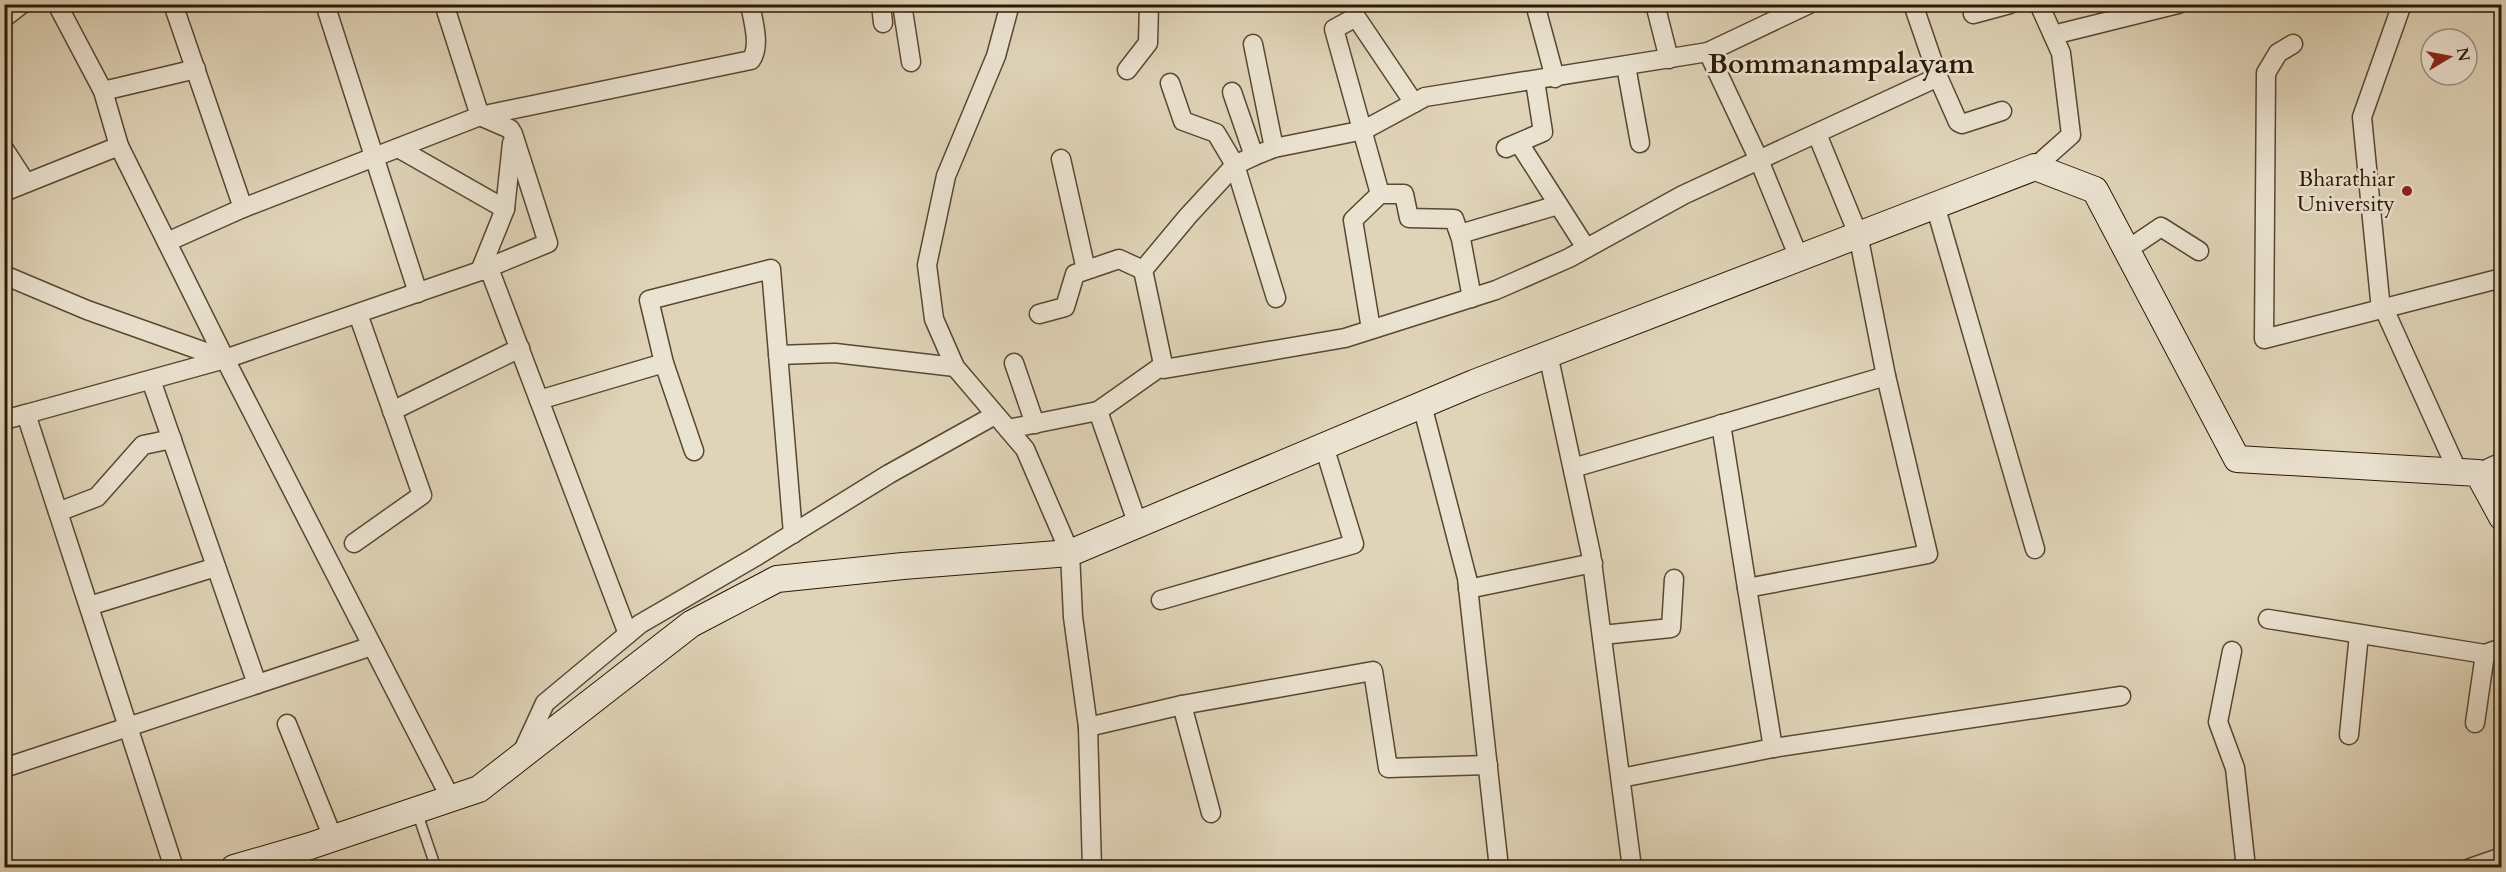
<svg xmlns="http://www.w3.org/2000/svg" width="2506" height="872" font-family="Cardo,serif">
<rect width="100%" height="100%" fill="#e0d4b8"/>
<filter id="stains"><feTurbulence type="fractalNoise" baseFrequency=".00333" numOctaves="4"/><feColorMatrix values="0 0 0 0 .2 0 0 0 0 .09 0 0 0 0 .02 0 0 0 .5 -.17"/></filter>
<radialGradient id="worn" r=".72"><stop offset=".6" stop-color="#630" stop-opacity="0"/><stop offset="1" stop-color="#630" stop-opacity=".3"/></radialGradient>
<g fill="none" stroke-linecap="round" stroke-linejoin="round">
<defs>
<path id="lane" d="M417,812L436,868"/>
<g id="street">
<path d="M57,4L103,91L119,146"/>
<path d="M173,4L243,208"/>
<path d="M325,4L418,293"/>
<path d="M444,4L480,116L510,129L513,134L548,243L480,271"/>
<path d="M881,4L883,23"/>
<path d="M902,4L911,62"/>
<path d="M1010,4L996,56L946,176L927,265L934,319L955,367L1025,449L1070,553L1073,617L1088,727L1092,868"/>
<path d="M1535,4L1555,78"/>
<path d="M1655,4L1669,59"/>
<path d="M1809,4L1708,52L1425,97L1364,130L1274,148L1254,156L1235,165L1188,216L1143,270L1164,369L1345,338L1496,290L1569,258L1683,195L1938,77L1958,122L1962,124L2002,111"/>
<path d="M1913,4L1938,77"/>
<path d="M2402,4L2362,117L2380,300L2458,472"/>
<path d="M1973,14L2010,4"/>
<path d="M4,18L22,4"/>
<path d="M2053,35L2178,4"/>
<path d="M1253,44L1274,148"/>
<path d="M2293,44L2278,53L2266,73L2264,339L2502,278"/>
<path d="M1708,52L1759,160L1799,258"/>
<path d="M1626,66L1640,143"/>
<path d="M1127,70L1148,43L1149,4"/>
<path d="M1170,83L1183,121L1216,133L1235,165L1276,298"/>
<path d="M103,91L196,69"/>
<path d="M1232,92L1254,156"/>
<path d="M1519,143L1586,248"/>
<path d="M398,148L505,209"/>
<path d="M1506,148L1543,132L1535,81"/>
<path d="M4,149L26,183"/>
<path d="M1061,159L1086,270"/>
<path d="M2035,167L2071,135L2061,53L2039,4"/>
<path d="M4,192L119,146L225,359"/>
<path d="M1380,194L1334,29L1356,17L1414,103"/>
<path d="M1935,205L2035,549"/>
<path d="M1460,234L1558,205"/>
<path d="M167,242L243,208L480,116L751,60C761,46 753,21 750,4"/>
<path d="M2127,250L2161,227L2199,251"/>
<path d="M480,271L505,209L512,143"/>
<path d="M4,275L87,310L225,359"/>
<path d="M1039,314L1065,307L1075,274L1119,259L1143,270"/>
<path d="M1371,329L1353,220L1380,194H1404L1409,218L1454,219L1461,239L1472,298"/>
<path d="M1548,354L1591,554L1632,868"/>
<path d="M778,355L835,353L955,367"/>
<path d="M1014,363L1035,424"/>
<path d="M151,380L257,684"/>
<path d="M539,400L664,363"/>
<path d="M1422,405L1467,578L1499,868"/>
<path d="M392,411L520,348"/>
<path d="M1098,411L1138,525"/>
<path d="M4,420L26,414"/>
<path d="M1721,424L1747,588"/>
<path d="M1008,429L1098,411L1163,365"/>
<path d="M694,451L664,363L649,300L771,269L793,534"/>
<path d="M1573,468L1886,376"/>
<path d="M2478,473L2502,462"/>
<path d="M58,512L97,497L143,445L172,439"/>
<path d="M354,543L422,495L358,314"/>
<path d="M1468,589L1593,563"/>
<path d="M1161,600L1354,544L1324,446"/>
<path d="M89,606L216,567"/>
<path d="M2268,619L2485,654L2502,648"/>
<path d="M1602,635L1671,628L1674,579"/>
<path d="M2232,651L2218,722L2235,768L2246,868"/>
<path d="M1182,705L1211,813"/>
<path d="M2475,723L2485,654"/>
<path d="M287,724L333,838"/>
<path d="M1088,727L1182,705L1373,671L1388,768L1488,765"/>
<path d="M2349,735L2359,634"/>
<path d="M1773,748L2121,696"/>
<path d="M522,753L545,703L640,624L755,557L889,474L995,415"/>
<path d="M4,768L372,646"/>
<path d="M1621,778L1773,748L1747,588L1928,554L1886,376L1858,234L1817,134"/>
<path d="M451,799L225,359L480,271H490L628,634"/>
<path d="M174,868L26,414L225,359"/>
<path d="M2470,868L2502,857"/>
</g>
<path id="secondary" d="M234,868L310,846L479,789L691,624L777,579L903,566L1070,553L1474,383L2035,167L2095,190L2237,459L2478,473L2502,517"/>
</defs>
<use href="#lane" stroke="#584831" stroke-width="12"/>
<use href="#street" stroke="#584831" stroke-width="21"/>
<use href="#secondary" stroke="#2b1904" stroke-width="28"/>
<use href="#lane" stroke="#ebe3d1" stroke-width="9"/>
<use href="#street" stroke="#ebe3d1" stroke-width="18"/>
<use href="#secondary" stroke="#ebe3d1" stroke-width="26"/>
</g>
<circle fill="#8f2418" stroke="#ebe3d1" stroke-width="2" cx="2407" cy="191" r="6"/>
<g text-anchor="middle" stroke-width="5" stroke-linejoin="round" paint-order="stroke">
<g font-size="22" fill="#2b1904" stroke="#ebe3d1" text-anchor="end">
<text x="2395" y="186">Bharathiar<tspan x="2395" dy="25">University</tspan></text>
</g>
<g font-size="28" font-weight="bold" fill="#2b1904" stroke="#ebe3d1">
<text x="1841" y="73">Bommanampalayam</text>
</g>
</g>
<rect width="2506" height="872" fill="none" stroke="#e0d4b8" stroke-width="24"/>
<rect x="6" y="6" width="2494" height="860" fill="none" stroke="#2b1904" stroke-width="3"/>
<rect x="12" y="12" width="2482" height="848" fill="none" stroke="#2b1904" stroke-width="1.5"/>
<g transform="translate(2449 57) rotate(80)"><circle r="28" fill="#ebe3d1" stroke="#9e927f" stroke-width="1.5"/>
<path d="M0-4.5L10 22L0 15L-10 22Z" fill="#8f2418"/>
<text y="-9" font-size="16" font-weight="bold" text-anchor="middle" fill="#2b1904">N</text>
</g>
<rect width="100%" height="100%" filter="url(#stains)"/>
<rect width="100%" height="100%" fill="url(#worn)"/>
</svg>
